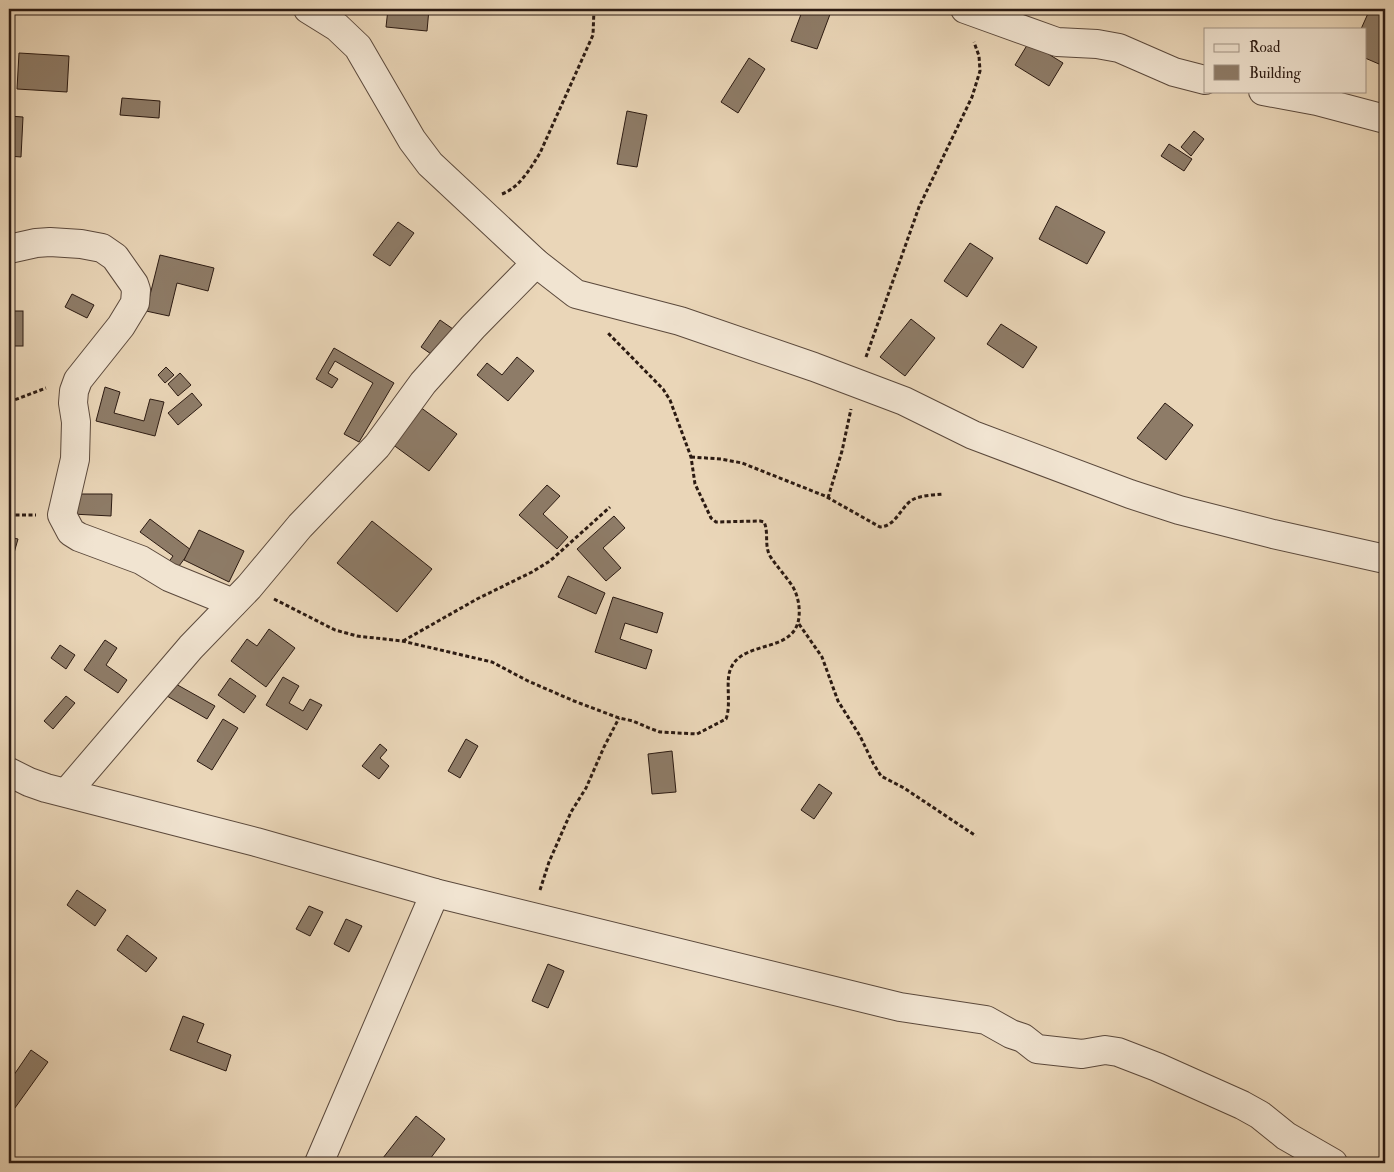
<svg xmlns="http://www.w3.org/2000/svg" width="1394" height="1172" font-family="'IM FELL Double Pica',serif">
<rect width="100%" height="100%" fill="#ead6b8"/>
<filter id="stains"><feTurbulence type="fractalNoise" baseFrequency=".004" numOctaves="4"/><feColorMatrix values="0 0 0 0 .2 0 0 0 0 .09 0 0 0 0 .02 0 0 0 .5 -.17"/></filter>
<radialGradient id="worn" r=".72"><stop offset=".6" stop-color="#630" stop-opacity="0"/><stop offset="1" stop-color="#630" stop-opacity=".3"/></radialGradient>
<g fill="#8e7c68" stroke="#2b1a12">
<path d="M388,9H429L427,31L386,27Z"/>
<path d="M803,9H832L817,49L791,41Z"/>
<path d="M1370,9H1385V50L1379,64L1365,58V29H1361Z"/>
<path d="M1029,42L1063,63L1049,86L1015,65Z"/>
<path d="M19,53L69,56L67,92L17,89Z"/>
<path d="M749,58L765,69L738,113L721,102Z"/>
<path d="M122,98L160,101L159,118L120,115Z"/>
<path d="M627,111L647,115L637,167L617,164Z"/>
<path d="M9,116L23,117L21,157L9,156Z"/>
<path d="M1194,131L1204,139L1191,156L1181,147Z"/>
<path d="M1169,144L1192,159L1184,171L1161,156Z"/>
<path d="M1056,206L1105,232L1087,264L1039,239Z"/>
<path d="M398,222L414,233L390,266L373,255Z"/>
<path d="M970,243L993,258L967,297L944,281Z"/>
<path d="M160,255L214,268L208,291L177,283L169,316L146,311Z"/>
<path d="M72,294L94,305L87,318L65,307Z"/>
<rect x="9" y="311" width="14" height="35"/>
<path d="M911,319L935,338L905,376L880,357Z"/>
<path d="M440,320L453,329L434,356L421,347Z"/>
<path d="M1001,324L1037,347L1023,368L987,344Z"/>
<path d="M334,348L394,383L359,442L344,434L373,383L335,361L328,373L338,379L332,388L316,379Z"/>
<path d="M517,357L534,371L508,401L477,375L487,363L502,375Z"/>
<path d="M166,367L174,375L165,383L158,375Z"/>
<path d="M180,373L191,385L178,396L168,384Z"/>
<path d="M105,387L120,392L114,413L144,421L150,399L164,402L155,436L96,421Z"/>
<path d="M192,393L202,405L178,425L168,413Z"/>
<path d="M1165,403L1193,425L1166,460L1137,438Z"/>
<path d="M420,407L457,434L429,471L392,444Z"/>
<path d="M547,485L560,496L543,514L568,537L557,549L519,515Z"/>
<path d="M73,494H112L111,516L72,514Z"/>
<path d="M614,516L625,528L603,548L621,568L606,581L577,549Z"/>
<path d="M150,519L191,550L173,574L165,567L173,556L140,532Z"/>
<path d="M372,521L432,569L397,612L337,563Z"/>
<path d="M199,530L244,551L229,582L184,560Z"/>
<path d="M9,537L18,539L14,553L9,552Z"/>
<path d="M568,576L605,593L596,614L558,597Z"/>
<path d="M613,597L663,613L657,633L625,623L620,639L652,650L646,669L595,652Z"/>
<path d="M269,629L295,648L266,687L231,661L247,639L257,646Z"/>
<path d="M105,640L117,648L106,665L127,680L118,693L84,670Z"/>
<path d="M60,645L75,655L66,669L51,658Z"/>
<path d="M283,677L299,686L289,703L303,711L310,699L322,705L307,730L266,705Z"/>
<path d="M230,678L256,696L244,713L218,695Z"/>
<path d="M174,683L215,706L207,719L167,696Z"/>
<path d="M66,696L75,703L53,729L44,721Z"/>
<path d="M223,719L238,728L212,770L197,761Z"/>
<path d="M466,739L478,746L460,778L448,771Z"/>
<path d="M380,744L387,750L380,758L389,766L379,779L362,766Z"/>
<path d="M672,751L676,792L652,794L648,754Z"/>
<path d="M819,784L832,793L814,819L801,810Z"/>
<path d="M77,890L106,910L95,926L67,905Z"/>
<path d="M309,906L323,912L310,936L296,929Z"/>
<path d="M346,919L362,926L349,952L334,944Z"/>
<path d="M127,935L157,958L146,972L117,950Z"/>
<path d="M548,964L564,971L548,1008L532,1001Z"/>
<path d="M183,1016L204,1024L197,1042L231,1055L226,1071L170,1050Z"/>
<path d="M31,1050L48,1062L12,1112L9,1110V1082Z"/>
<path d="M416,1116L445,1139L427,1163H379Z"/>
</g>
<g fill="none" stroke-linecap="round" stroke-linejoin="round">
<defs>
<g id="minor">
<path d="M308,9L337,27L358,47L412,140L430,164L536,263L576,294L680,321L814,367L904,401L973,435L1130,494L1179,510L1273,534L1385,559"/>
<path d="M965,9L1057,42L1097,44L1119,48L1174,72L1205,80"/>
<path d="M1263,91L1317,101L1385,119"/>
<path d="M9,249L36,243L50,242L81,244L102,248L115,257L134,284L136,290L135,303L121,326L78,380L74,391L73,403L76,422L75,459L62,515L71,532L79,537L141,560L169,577L233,603"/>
<path d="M9,772L29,782L46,788L256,842L435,893L900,1007L986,1020L1011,1034L1023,1038L1037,1049L1082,1054L1105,1050L1118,1052L1157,1067L1242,1105L1260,1115L1286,1136L1333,1163"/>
<path d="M67,792L191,647L249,587L300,526L377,446L423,383L473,327L536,263"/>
<path d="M319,1163L435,893"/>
</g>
</defs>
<use href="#minor" stroke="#5b493c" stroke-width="30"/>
<g stroke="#2b1a12" stroke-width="3" stroke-dasharray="4 2.5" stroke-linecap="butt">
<path d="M502,194C520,187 530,169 540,153L593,35L594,9"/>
<path d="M866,357L919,207L972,97L980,71L979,56L974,42"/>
<path d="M9,402L46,388"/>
<path d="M691,457L721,459L742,463L825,496L880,527C897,526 901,505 914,499C923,495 934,495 943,494"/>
<path d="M828,498L842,451L851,409"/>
<path d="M9,515H36"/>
<path d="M274,599L335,630L357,636L402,641L492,662L528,681L574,701L619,718L633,721L649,728L660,732L697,734L726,719C732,703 724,679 732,666C746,640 795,653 799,617C800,607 798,596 793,587C786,576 777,567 770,556C764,545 769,532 764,522L760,521L716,522L711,518L695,484L691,457L670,400L663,389L607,332"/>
<path d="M799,624L822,657L838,701L860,736L873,763L881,776L904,788L976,836"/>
<path d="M403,641L477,599L532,572L550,561L610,507"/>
<path d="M540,890L549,862L571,812L586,788L604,747L619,718"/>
</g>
<use href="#minor" stroke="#f1e4d1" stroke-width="28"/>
</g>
<rect width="1394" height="1172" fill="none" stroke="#ead6b8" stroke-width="30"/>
<rect x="10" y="10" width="1374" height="1152" fill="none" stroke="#2b1a12" stroke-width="2.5"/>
<rect x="15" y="15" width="1364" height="1142" fill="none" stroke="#2b1a12"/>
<rect x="1204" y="28" width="162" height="65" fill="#f1e4d1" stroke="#a29385"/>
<rect x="1214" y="44" width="25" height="8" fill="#f1e4d1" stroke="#a29385"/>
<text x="1249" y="52" font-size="15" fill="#2b1a12">Road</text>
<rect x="1214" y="65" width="25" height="15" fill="#8e7c68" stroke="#a29385"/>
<text x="1249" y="78" font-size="15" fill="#2b1a12">Building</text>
<rect width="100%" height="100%" filter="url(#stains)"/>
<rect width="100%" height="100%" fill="url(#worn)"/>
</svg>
